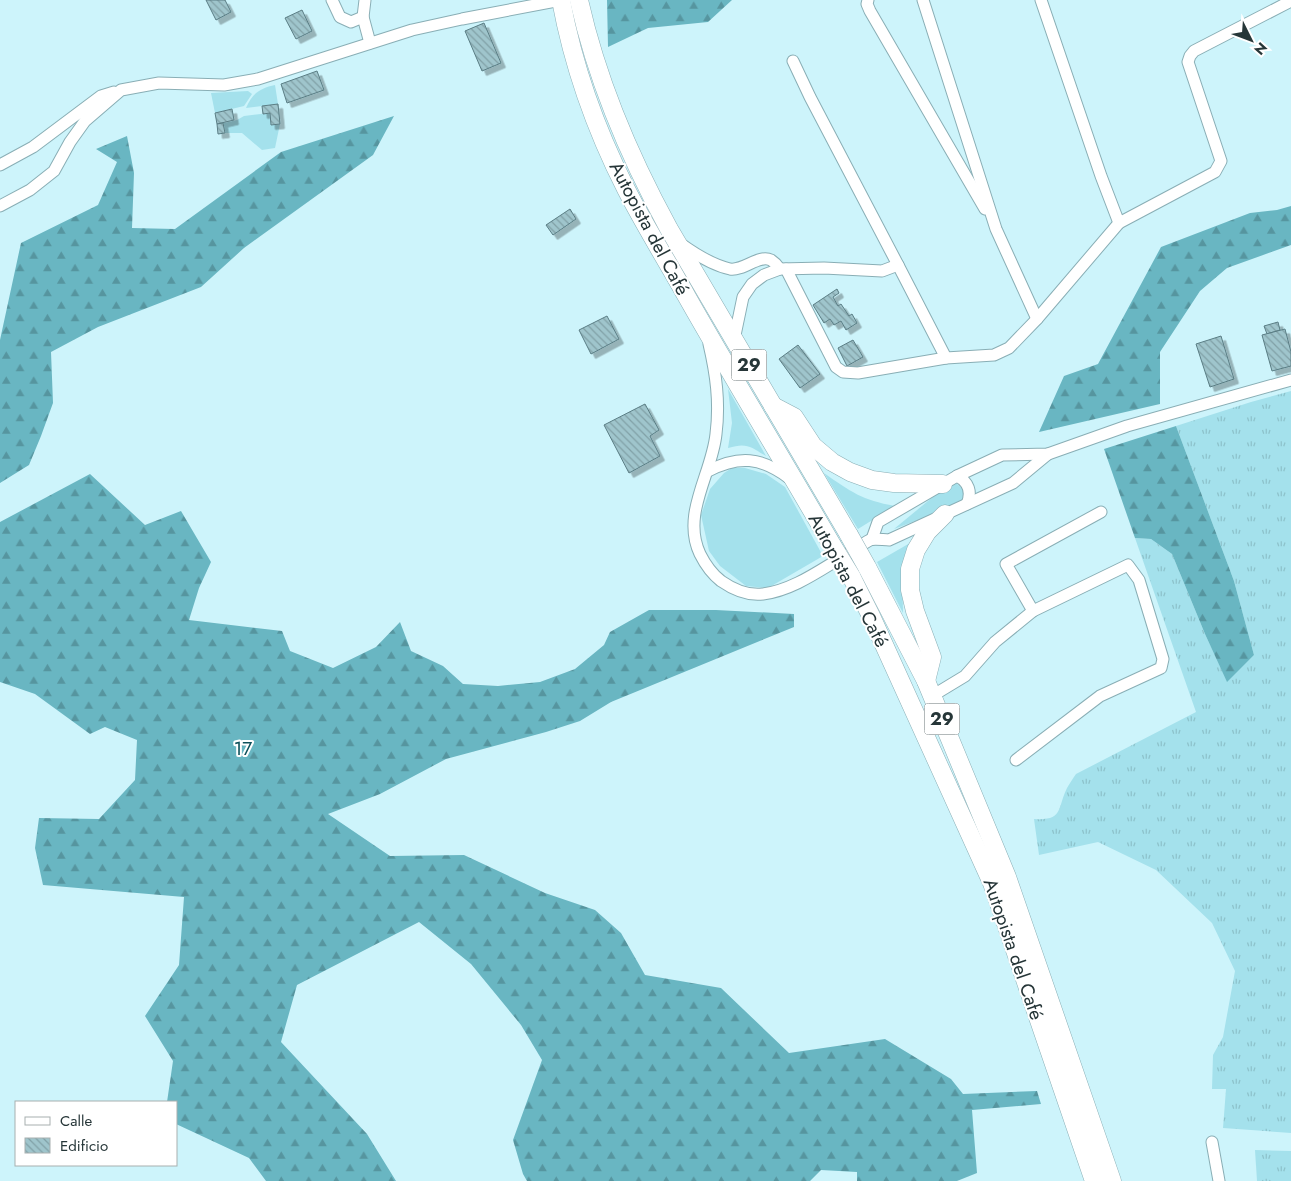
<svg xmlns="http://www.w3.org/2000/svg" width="1291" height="1181" font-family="Jost,sans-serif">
<defs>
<pattern id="grass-tufts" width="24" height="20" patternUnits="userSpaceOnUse" patternTransform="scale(1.25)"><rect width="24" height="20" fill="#a4e1ec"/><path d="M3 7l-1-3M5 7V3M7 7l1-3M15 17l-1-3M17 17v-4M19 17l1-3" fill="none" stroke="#8dc2cb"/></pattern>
<pattern id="forest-firs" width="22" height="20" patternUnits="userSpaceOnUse" patternTransform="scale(1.25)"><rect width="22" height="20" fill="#69b6c2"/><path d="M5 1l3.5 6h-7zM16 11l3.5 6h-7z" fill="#56959f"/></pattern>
<pattern id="building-back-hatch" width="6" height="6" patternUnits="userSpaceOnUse" patternTransform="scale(1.25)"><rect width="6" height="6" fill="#9fc5cc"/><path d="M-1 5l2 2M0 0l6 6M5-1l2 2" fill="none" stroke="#81a1a7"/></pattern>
<filter id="shadow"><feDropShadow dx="4.5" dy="4.5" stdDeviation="0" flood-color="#0004"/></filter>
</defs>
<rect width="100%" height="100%" fill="#cdf4fb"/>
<g fill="url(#grass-tufts)">
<path d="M1291,391V1133L1223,1128L1226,1089H1212L1213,1055L1223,1037L1235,971L1212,923L1156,870L1098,842L1039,855L1034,819C1064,821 1057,808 1067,788C1070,783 1073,778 1076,774L1196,712L1135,538L1151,539L1172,554L1205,634L1227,681L1254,655L1234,581L1176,426L1251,402Z"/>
<path d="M1255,1150L1291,1151V1181H1257Z"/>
</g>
<g fill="url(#forest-firs)">
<path d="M607,0H732L708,22L648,28L608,47Z"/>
<path d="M394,116L373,155L244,248L201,287L98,327L51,352L53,403L41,436L29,465L0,483V340L21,243L98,205L117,162L96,149L127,136L134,173L132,228L175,229L281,152Z"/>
<path d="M1291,206V245L1227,268L1200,291L1160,352V404L1039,432L1064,376L1098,364L1161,247L1250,213L1277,210Z"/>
<path d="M1176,426L1234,581L1254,655L1227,682L1205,634L1172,554L1151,539L1135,538L1104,449Z"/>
<path d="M90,474L145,525L181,511L211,562L199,588L189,620L282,631L290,651L333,668L376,647L400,622L411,651L443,666L463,684L498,686L540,682L575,669L604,645L610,632L649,610H716L794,614V627L611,702L580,721L546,732L446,759L380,794L328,814L390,856L464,855L545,893L595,910L621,933L645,975L721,988L789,1053L885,1039L951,1079L963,1094L1037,1091L1041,1104L972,1110L977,1173L957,1181H857V1172L821,1170L810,1181H527L523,1174L513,1140L542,1060L521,1025L471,964L419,922L297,985L281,1042L367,1134L396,1181H266L249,1158L176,1124V1102H167L173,1061L145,1016L179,965L184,897L43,885L35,848L39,818L99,819L135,780L137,740L105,727L90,734L35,694L0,682V522Z"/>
</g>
<g fill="#a4e1ec">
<path d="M275,85L278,104L246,108C252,93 261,88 275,85Z"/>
<path d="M248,91L252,94L244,106L215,113L211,93Z"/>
<path d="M270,113L271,125L280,124L275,148L262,150L242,133H225L223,123L237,120L244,116Z"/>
<path d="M728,389L766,456C751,447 747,442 728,448L732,423Z"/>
<path d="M732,468H745L766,474L785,487L823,556L768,588L746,586L720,566L709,551L701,515L710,489L724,473Z"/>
<path d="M824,473C851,492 862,500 895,506L858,529Z"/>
<path d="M951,482L957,484L963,489L964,498L955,506L894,529Z"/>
<path d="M910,543L902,566L903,613L877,562Z"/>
</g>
<g fill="url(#building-back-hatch)" stroke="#5a7d84" filter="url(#shadow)">
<path d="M206,0H225L231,12L216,20Z"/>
<path d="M302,10L312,31L296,39L285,18Z"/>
<path d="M484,23L501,63L482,71L465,31Z"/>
<path d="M317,71L324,90L287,103L281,84Z"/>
<path d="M278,104L280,124L271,125L270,113L263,114L262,106Z"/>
<path d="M232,109L234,120L217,124L215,113Z"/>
<path d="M223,123L225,133L218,134L217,124Z"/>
<path d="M570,209L576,219L553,235L546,225Z"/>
<path d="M837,289L839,293L833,297L838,306L841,304L849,316L852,314L857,323L846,330L841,321L834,325L830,319L824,323L813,305Z"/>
<path d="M607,316L619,339L591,354L579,330Z"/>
<path d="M1278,322L1280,330L1267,334L1264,326Z"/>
<path d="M1285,329L1291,352V366L1272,371L1262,335Z"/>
<path d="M1221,336L1234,379L1210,387L1196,344Z"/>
<path d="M853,340L863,357L847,366L838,348Z"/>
<path d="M798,345L820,374L800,388L779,359Z"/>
<path d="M645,404L659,430L650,436L660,456L629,473L604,425Z"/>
</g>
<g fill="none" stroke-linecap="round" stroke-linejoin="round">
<defs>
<g id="minor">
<path d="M332,0L340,17L351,22L363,17L370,43"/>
<path d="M868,0L867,4L870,11L985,209"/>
<path d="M923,0L996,229L1037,319"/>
<path d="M1041,0L1101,176L1119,223L1215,172L1221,161L1188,62L1190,56L1194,51L1291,1"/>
<path d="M363,17L365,0"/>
<path d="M0,165L33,147L101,96L114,92"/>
<path d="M0,206L30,190L54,171L70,142L85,121L121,90L159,83L224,85L258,79L412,30L462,19L561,0"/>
<path d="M681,244C695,254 712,265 730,269C744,271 759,254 771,260C774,262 778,266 780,269"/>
<path d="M898,265L946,358L994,355L1009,348L1037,319L1119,223"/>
<path d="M786,269L836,367L843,372L858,373L946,358"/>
<path d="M734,340L743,297L752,284L764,275L780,269L824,268L882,271L898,265L810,97L793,61"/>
<path d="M709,344C716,374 720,402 716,434C712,474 681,514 700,554C705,564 712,574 721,581C734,590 747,596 763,594C795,590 824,567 851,552C857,548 864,543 870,540C875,538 883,540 889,540L1013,483L1048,454"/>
<path d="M708,471C739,455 761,457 789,478"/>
<path d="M957,476C969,482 972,492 967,504"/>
<path d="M872,539L878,522L957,476L1002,455L1048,454L1127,426L1291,380"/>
<path d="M1033,611L1006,564L1101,512"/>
<path d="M932,696L965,676L995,642L1033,611L1128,565L1139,580L1163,659L1161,668L1100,696L1016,760"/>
<path d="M1212,1142L1219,1181"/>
</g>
<g id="highway">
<path d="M561,0C573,65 596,130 626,189C645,226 667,261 687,297C734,380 784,462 832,545"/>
<path d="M579,0C597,81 629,156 669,229L849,535"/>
<path d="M773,406L794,417L813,446L832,462L850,472L872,480L894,483L943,484"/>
<path d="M867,567L926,681L1007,877L1112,1181"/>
<path d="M851,576L871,616L992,883L1094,1181"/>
<path d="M926,681L932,657L915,611L910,590V569L916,550L927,532L945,514"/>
</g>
</defs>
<use href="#minor" stroke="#89aeb5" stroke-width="13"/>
<use href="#highway" stroke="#89aeb5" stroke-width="19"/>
<use href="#minor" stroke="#fff" stroke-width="11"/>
<use href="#highway" stroke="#fff" stroke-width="18"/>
<defs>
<g id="highway-bridge">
<path d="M849,535L867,567"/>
<path d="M832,545L851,576"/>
</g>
</defs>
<use href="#highway-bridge" stroke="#89aeb5" stroke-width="19" stroke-linecap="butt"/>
<use href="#highway-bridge" stroke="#fff" stroke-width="18"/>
</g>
<g text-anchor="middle" stroke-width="4" stroke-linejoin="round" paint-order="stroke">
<g fill="#fff" stroke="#677274" stroke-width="1">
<rect x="731.5" y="349.5" width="35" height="31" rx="4"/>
<rect x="924.5" y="703.5" width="35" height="31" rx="4"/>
</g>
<g font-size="18" font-weight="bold" fill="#263638">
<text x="749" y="371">29</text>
<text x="942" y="725">29</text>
</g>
<g font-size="19" fill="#263638" stroke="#fff">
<text transform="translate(650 228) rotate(62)" y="7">Autopista del Café</text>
<text transform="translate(849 580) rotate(62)" y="7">Autopista del Café</text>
<text transform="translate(1014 949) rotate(71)" y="7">Autopista del Café</text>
</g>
<g font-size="19" fill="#0d515b" stroke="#fff">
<text x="243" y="755">17</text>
</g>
</g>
<rect x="15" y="1101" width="162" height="65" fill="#ffffff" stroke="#a8afaf"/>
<rect x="25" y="1117" width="25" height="8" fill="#ffffff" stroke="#a8afaf"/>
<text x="60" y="1126" font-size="15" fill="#263638">Calle</text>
<rect x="25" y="1138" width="25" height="15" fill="url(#building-back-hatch)" stroke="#a8afaf"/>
<text x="60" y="1151" font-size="15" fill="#263638">Edificio</text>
<g transform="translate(1251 40) rotate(132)" stroke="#ffffff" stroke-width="4" paint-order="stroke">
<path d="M0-4L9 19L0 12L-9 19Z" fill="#263638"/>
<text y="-8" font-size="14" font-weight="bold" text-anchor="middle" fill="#263638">N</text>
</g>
</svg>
